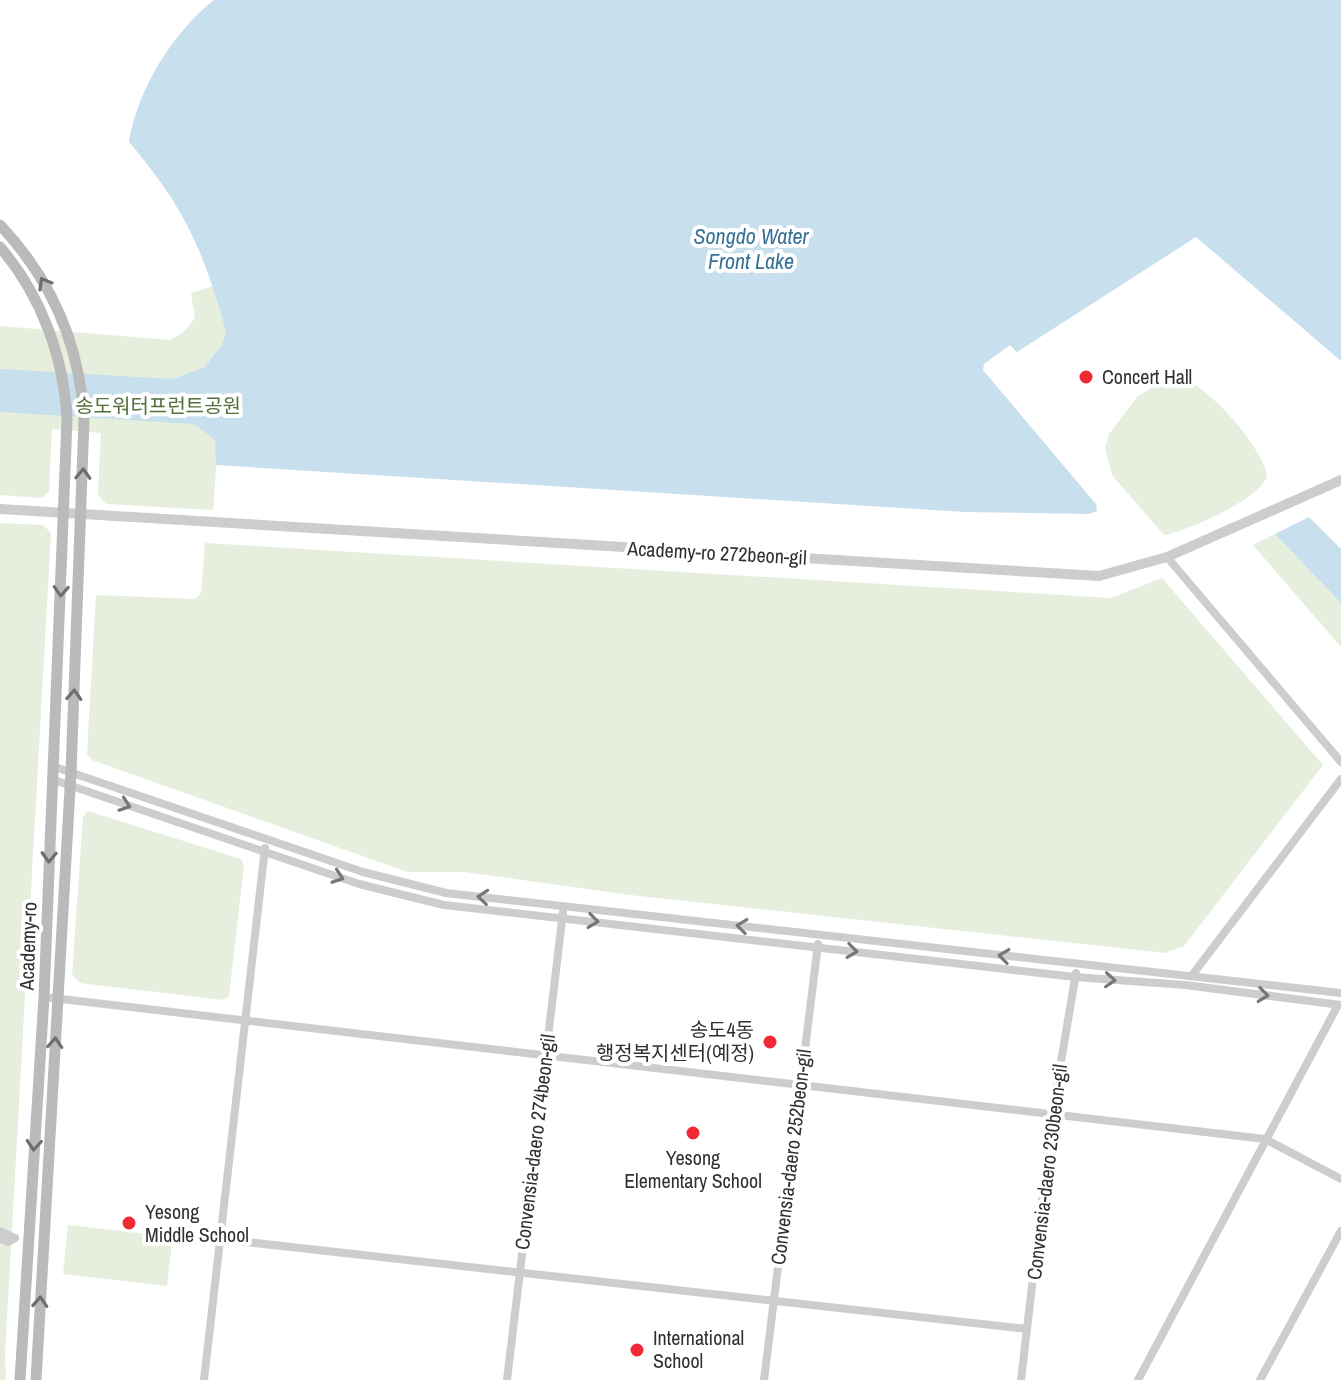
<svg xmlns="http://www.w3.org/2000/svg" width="1341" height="1380" font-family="'Archivo Narrow','Noto Sans KR',sans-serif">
<rect width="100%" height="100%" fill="#fff"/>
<g fill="#e6eedd">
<path d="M213,286L226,332L213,510L106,504L98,495L101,433L52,429L49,491L42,498L0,495V326L170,340L184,332L195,318L191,293Z"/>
<path d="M1171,376C1201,375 1263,447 1267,476C1260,499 1188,531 1164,535L1112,475L1105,448L1109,434L1138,396Z"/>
<path d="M0,523L43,525L51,533L5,1354L6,1380H0Z"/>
<path d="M1275,534L1341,603V647L1253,545Z"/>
<path d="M205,543L1111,598L1162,578L1323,765L1184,946L1165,953L630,895L464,872H407L92,760L87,754L96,595L195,599L201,593Z"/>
<path d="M88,811L241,859L244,866L229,996L223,1000L80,983L72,975L83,817Z"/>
<path d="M68,1225L173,1237L167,1286L63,1274Z"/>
</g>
<g fill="#c8dfee">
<path d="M214,0H1341V361L1196,237L1017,352L1010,345L984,364L983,370L1096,504L1097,511L1088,514L965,512L216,465L215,440L195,424L0,412V369L173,379L205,367L222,345L226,332C203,249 185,208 129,142C137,90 173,32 214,0Z"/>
<path d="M1309,517L1341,549V603L1275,534Z"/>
</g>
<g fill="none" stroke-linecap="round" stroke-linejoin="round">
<g stroke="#cdcdcd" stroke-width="8">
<path d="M1167,557L1341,762"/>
<path d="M52,766L363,872L446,893L1341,993"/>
<path d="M51,779L359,884L444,905L1075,977L1185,985L1341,1005"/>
<path d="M1193,974L1341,779"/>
<path d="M44,997L1265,1139L1341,1179"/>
<path d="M0,1231L15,1238"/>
<path d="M0,1239L8,1242L15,1238"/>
<path d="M219,1239L1027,1329"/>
<path d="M204,1380L265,848"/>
<path d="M507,1380L563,912"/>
<path d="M764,1380L818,944"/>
<path d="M1021,1380L1052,1115L1076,973"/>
<path d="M1138,1380L1338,1005"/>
<path d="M1260,1380L1341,1231"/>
</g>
<path stroke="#cdcdcd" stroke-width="10" d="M0,509L1099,576L1167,557L1341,480"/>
<g stroke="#bababa" stroke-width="11">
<path d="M0,225C51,279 80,345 84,420L71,772L36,1380"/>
<path d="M0,247C41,295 64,357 67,420L44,997L20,1380"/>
</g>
</g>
<defs><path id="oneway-chevron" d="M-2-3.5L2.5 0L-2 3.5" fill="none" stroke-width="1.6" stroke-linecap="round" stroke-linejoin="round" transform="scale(2)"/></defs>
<g stroke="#6e6e6e">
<use href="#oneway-chevron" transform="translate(44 283) rotate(-120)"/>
<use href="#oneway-chevron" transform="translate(83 474) rotate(-88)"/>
<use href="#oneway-chevron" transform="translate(61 591) rotate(93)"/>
<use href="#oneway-chevron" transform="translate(74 695) rotate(-87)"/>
<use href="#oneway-chevron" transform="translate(49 857) rotate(92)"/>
<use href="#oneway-chevron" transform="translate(55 1043) rotate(-86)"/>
<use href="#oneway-chevron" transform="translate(34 1145) rotate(94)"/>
<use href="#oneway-chevron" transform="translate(40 1302) rotate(-87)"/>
</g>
<g stroke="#777">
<use href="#oneway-chevron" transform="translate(125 805) rotate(19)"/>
<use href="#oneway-chevron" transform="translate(338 877) rotate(19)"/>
<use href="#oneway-chevron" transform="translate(483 897) rotate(-175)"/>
<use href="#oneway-chevron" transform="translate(593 921) rotate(7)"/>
<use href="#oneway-chevron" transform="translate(742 926) rotate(-173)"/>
<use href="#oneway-chevron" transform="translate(852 951) rotate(7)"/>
<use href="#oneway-chevron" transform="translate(1004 956) rotate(-173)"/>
<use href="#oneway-chevron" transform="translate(1110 980) rotate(4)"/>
<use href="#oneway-chevron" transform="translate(1263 995) rotate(7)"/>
</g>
<g fill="#f02935" stroke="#fff" stroke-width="3">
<circle cx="1086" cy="377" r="8"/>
<circle cx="770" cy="1042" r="8"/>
<circle cx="693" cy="1133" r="8"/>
<circle cx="129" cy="1223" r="8"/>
<circle cx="637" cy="1350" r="8"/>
</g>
<g text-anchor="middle" stroke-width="8" stroke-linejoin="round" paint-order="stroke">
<g font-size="20" fill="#303030" stroke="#fff" text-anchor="start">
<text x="1102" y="384">Concert Hall</text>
<text x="754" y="1037" text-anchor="end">송도4동<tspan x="754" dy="23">행정복지센터(예정)</tspan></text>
<text x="693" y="1165" text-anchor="middle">Yesong<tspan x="693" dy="23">Elementary School</tspan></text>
<text x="145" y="1219">Yesong<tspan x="145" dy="23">Middle School</tspan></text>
<text x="653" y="1345">International<tspan x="653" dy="23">School</tspan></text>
</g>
<g font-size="20" fill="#526f3a" stroke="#fff">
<text x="158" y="413">송도워터프런트공원</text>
</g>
<g font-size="20" fill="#303030" stroke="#fff">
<text transform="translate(717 553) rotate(3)" y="7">Academy-ro 272beon-gil</text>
<text transform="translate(28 946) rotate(-88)" y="7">Academy-ro</text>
<text transform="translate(535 1142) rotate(-83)" y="7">Convensia-daero 274beon-gil</text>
<text transform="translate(791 1157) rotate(-83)" y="7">Convensia-daero 252beon-gil</text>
<text transform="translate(1047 1172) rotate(-83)" y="7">Convensia-daero 230beon-gil</text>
</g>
<g font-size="22" font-style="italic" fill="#387297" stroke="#fff">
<text x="751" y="244">Songdo Water<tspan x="751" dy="25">Front Lake</tspan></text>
</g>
</g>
</svg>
